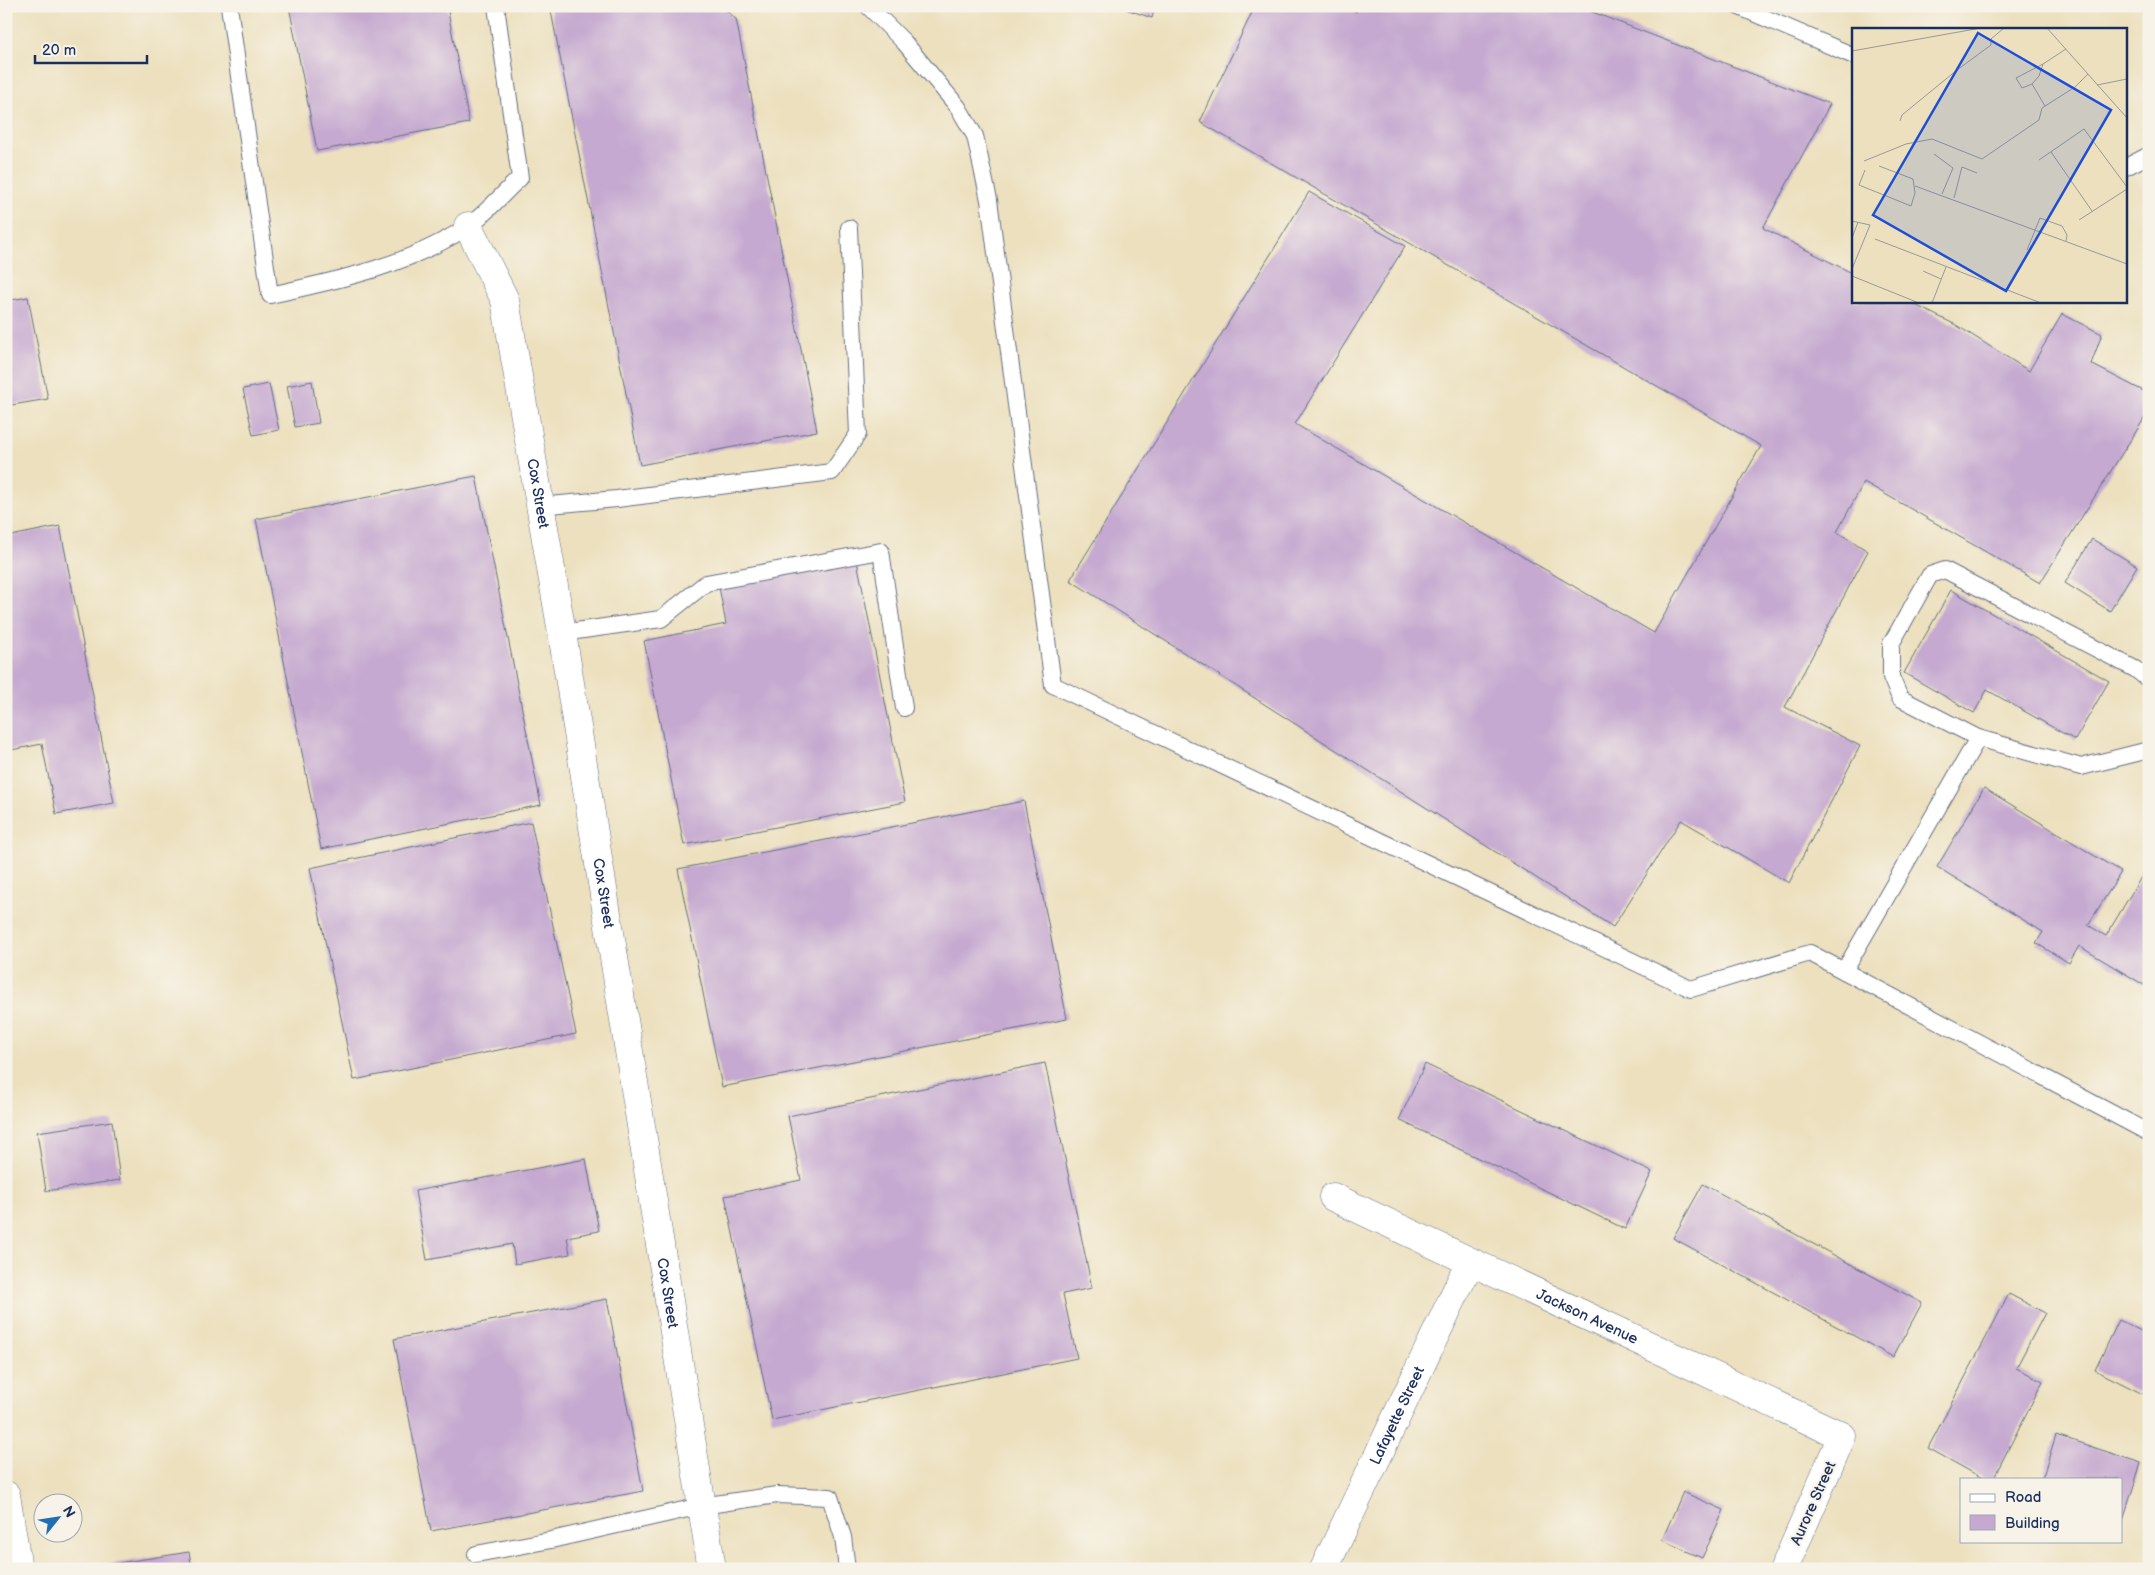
<svg xmlns="http://www.w3.org/2000/svg" width="2155" height="1575" font-family="'Balsamiq Sans',sans-serif">
<rect width="100%" height="100%" fill="#f7f3e8"/>
<filter id="ink" filterUnits="userSpaceOnUse"><feTurbulence type="fractalNoise" baseFrequency=".02" numOctaves="2"/><feDisplacementMap in="SourceGraphic" scale="10" xChannelSelector="R" yChannelSelector="G"/><feConvolveMatrix kernelMatrix="1 2 1 2 8 2 1 2 1" color-interpolation-filters="sRGB"/></filter>
<filter id="wash" filterUnits="userSpaceOnUse"><feTurbulence type="fractalNoise" baseFrequency=".0096" numOctaves="4" result="noise"/><feDisplacementMap in="SourceGraphic" scale="20" xChannelSelector="R" yChannelSelector="G"/><feGaussianBlur stdDeviation="1.12" result="paint"/><feColorMatrix in="noise" values="0 0 0 0 0 0 0 0 0 0 0 0 0 0 0 0 0 1.4 0 .05"/><feComposite in="paint" operator="in"/></filter>
<g filter="url(#wash)">
<rect width="100%" height="100%" fill="#ece0be"/>
<g id="blocks">
<g fill="#c5a9d0">
<path d="M289,6H447L469,123L317,151Z"/>
<path d="M550,6H721L736,19L817,431L640,465Z"/>
<path d="M1117,6H1155L1152,18Z"/>
<path d="M1255,6H1345L1356,12L1359,6H1577L1830,104L1763,228L1854,274V301H1907L1956,325L2029,371L2062,314L2102,334L2091,364L2149,394V411L2040,583L1864,482L1837,532L1868,551L1785,707L1860,746L1789,883L1681,820L1613,927L1070,580L1309,192L1405,246L1295,424L1654,633L1761,446L1200,122Z"/>
<path d="M28,297L48,399L6,406V301Z"/>
<path d="M312,381L319,423L295,427L287,386Z"/>
<path d="M269,384L279,430L253,435L243,389Z"/>
<path d="M476,476L541,805L321,849L256,519Z"/>
<path d="M60,526L114,803L56,814L42,744L6,751V537Z"/>
<path d="M2092,539L2137,566L2110,611L2065,583Z"/>
<path d="M857,561L905,802L684,845L644,641L726,624L719,587Z"/>
<path d="M1951,590L2109,681L2075,740L1987,690L1974,713L1904,673Z"/>
<path d="M1984,788L2121,872L2088,925L2106,936L2149,864V988L2079,946L2069,963L2036,943L2043,932L1937,867Z"/>
<path d="M1024,801L1067,1019L722,1087L678,869Z"/>
<path d="M531,822L576,1034L354,1080L310,868Z"/>
<path d="M1045,1063L1092,1288L1063,1294L1077,1358L772,1420L725,1196L801,1180L788,1116Z"/>
<path d="M1425,1064L1652,1172L1625,1229L1399,1120Z"/>
<path d="M112,1121L120,1180L46,1191L37,1132Z"/>
<path d="M586,1159L599,1231L567,1237L570,1254L515,1264L512,1244L427,1260L415,1191Z"/>
<path d="M1703,1184L1922,1303L1893,1357L1673,1238Z"/>
<path d="M2009,1294L2045,1313L2016,1368L2043,1381L1993,1479H1984L1928,1448Z"/>
<path d="M607,1299L643,1491L431,1531L394,1339Z"/>
<path d="M2119,1320L2149,1335V1397L2095,1370Z"/>
<path d="M2056,1435L2141,1463L2122,1523L2121,1479H2042Z"/>
<path d="M1683,1492L1724,1510L1702,1558L1662,1540Z"/>
<path d="M189,1552L192,1569H106V1565Z"/>
</g>
</g>
</g>
<g filter="url(#ink)">
<use href="#blocks" fill-opacity="0" stroke="#646d80" stroke-width="1"/>
<g fill="none" stroke-linecap="round" stroke-linejoin="round">
<defs>
<g id="service">
<path d="M229,6L270,295C339,280 407,266 467,227C486,214 503,193 520,178L496,6"/>
<path d="M868,6L904,42L958,107L975,136L989,200L1053,685L1691,989L1810,953L2149,1133"/>
<path d="M1737,6L1854,56"/>
<path d="M2126,167L2149,155"/>
<path d="M538,506L617,499L832,472L858,434L849,228"/>
<path d="M562,633L661,619L706,583L881,551L904,708"/>
<path d="M1978,738L1900,698L1891,677V644L1930,575L1945,570L2135,669L2149,680"/>
<path d="M1844,971L1978,738L2081,767L2149,750"/>
<path d="M476,1554L551,1540L701,1506L777,1495L830,1497L843,1537L847,1569"/>
</g>
<g id="minor">
<path id="s1" d="M468,226L505,300L562,633L712,1569"/>
<path id="s2" d="M1333,1197L1842,1436L1784,1569"/>
<path d="M6,1495L18,1569"/>
<path id="s3" d="M1324,1569L1470,1262"/>
</g>
</defs>
<use href="#service" stroke="#646d80" stroke-width="18"/>
<use href="#minor" stroke="#646d80" stroke-width="29"/>
<use href="#service" stroke="#fff" stroke-width="16"/>
<use href="#minor" stroke="#fff" stroke-width="28"/>
</g>
</g>
<g text-anchor="middle" stroke-width="4" stroke-linejoin="round" paint-order="stroke">
<g font-size="15" fill="#1b2f5e" stroke="#f7f3e8">
<text dy="5" stroke="none"><textPath href="#s1" startOffset="279">Cox Street</textPath></text>
<text dy="5" stroke="none"><textPath href="#s1" startOffset="684">Cox Street</textPath></text>
<text dy="5" stroke="none"><textPath href="#s1" startOffset="1089">Cox Street</textPath></text>
<text dy="5" stroke="none"><textPath href="#s2" startOffset="281">Jackson Avenue</textPath></text>
<text dy="5" stroke="none"><textPath href="#s3" startOffset="170">Lafayette Street</textPath></text>
<text transform="translate(1813 1503) rotate(-66)" y="5">Aurore Street</text>
</g>
</g>
<g transform="translate(1852 28)">
<rect width="275" height="275" fill="#ece0be"/>
<path fill="none" stroke="#989998" stroke-width="1" d="M195,0L275,90M0,23L129,0M180,56L170,60L164,50L191,36M245,57L275,51M193,78L180,56L187,48L191,36L214,21M48,93L50,87L105,42L139,17V11L152,0M199,124L240,183M82,126L101,140L90,166M187,132L232,101L275,159M12,133L54,116L80,111L130,131L187,92L190,80L223,59L236,46M13,142L7,157L59,178L63,165L61,151L27,138M63,158L275,236M102,170L110,139L125,145M227,192L275,161M0,193L18,197L0,241M0,210L6,194M23,211L189,275M175,222L188,190L210,198L215,207L214,213M71,243L89,251M0,248L67,275M80,275L94,239"/>
<path fill="#1d4ed8" fill-opacity="0.15" stroke="#1d4ed8" stroke-width="2.5" d="M126,5L259,82L154,263L21,187Z"/>
<rect width="275" height="275" fill="none" stroke="#1b2f5e" stroke-width="2.5"/>
</g>
<rect width="2155" height="1575" fill="none" stroke="#f7f3e8" stroke-width="25"/>
<rect x="1960" y="1478" width="162" height="65" fill="#f7f3e8" stroke="#9fa5b1"/>
<rect x="1970" y="1494" width="25" height="8" fill="#ffffff" stroke="#9fa5b1"/>
<text x="2005" y="1502" font-size="15" fill="#1b2f5e">Road</text>
<rect x="1970" y="1515" width="25" height="15" fill="#c5a9d0" stroke="#9fa5b1"/>
<text x="2005" y="1528" font-size="15" fill="#1b2f5e">Building</text>
<g transform="translate(58 1518) rotate(60)"><circle r="24" fill="#f7f3e8" stroke="#9fa5b1"/>
<path d="M0-4L9 19L0 12L-9 19Z" fill="#1f6fb2"/>
<text y="-8" font-size="14" font-weight="bold" text-anchor="middle" fill="#1b2f5e">N</text>
</g>
<path d="M35 55v8h112v-8" fill="none" stroke="#1b2f5e" stroke-width="2.5"/>
<text x="42" y="55" font-size="15" fill="#1b2f5e" stroke="#f7f3e8" stroke-width="4" paint-order="stroke">20 m</text>
</svg>
